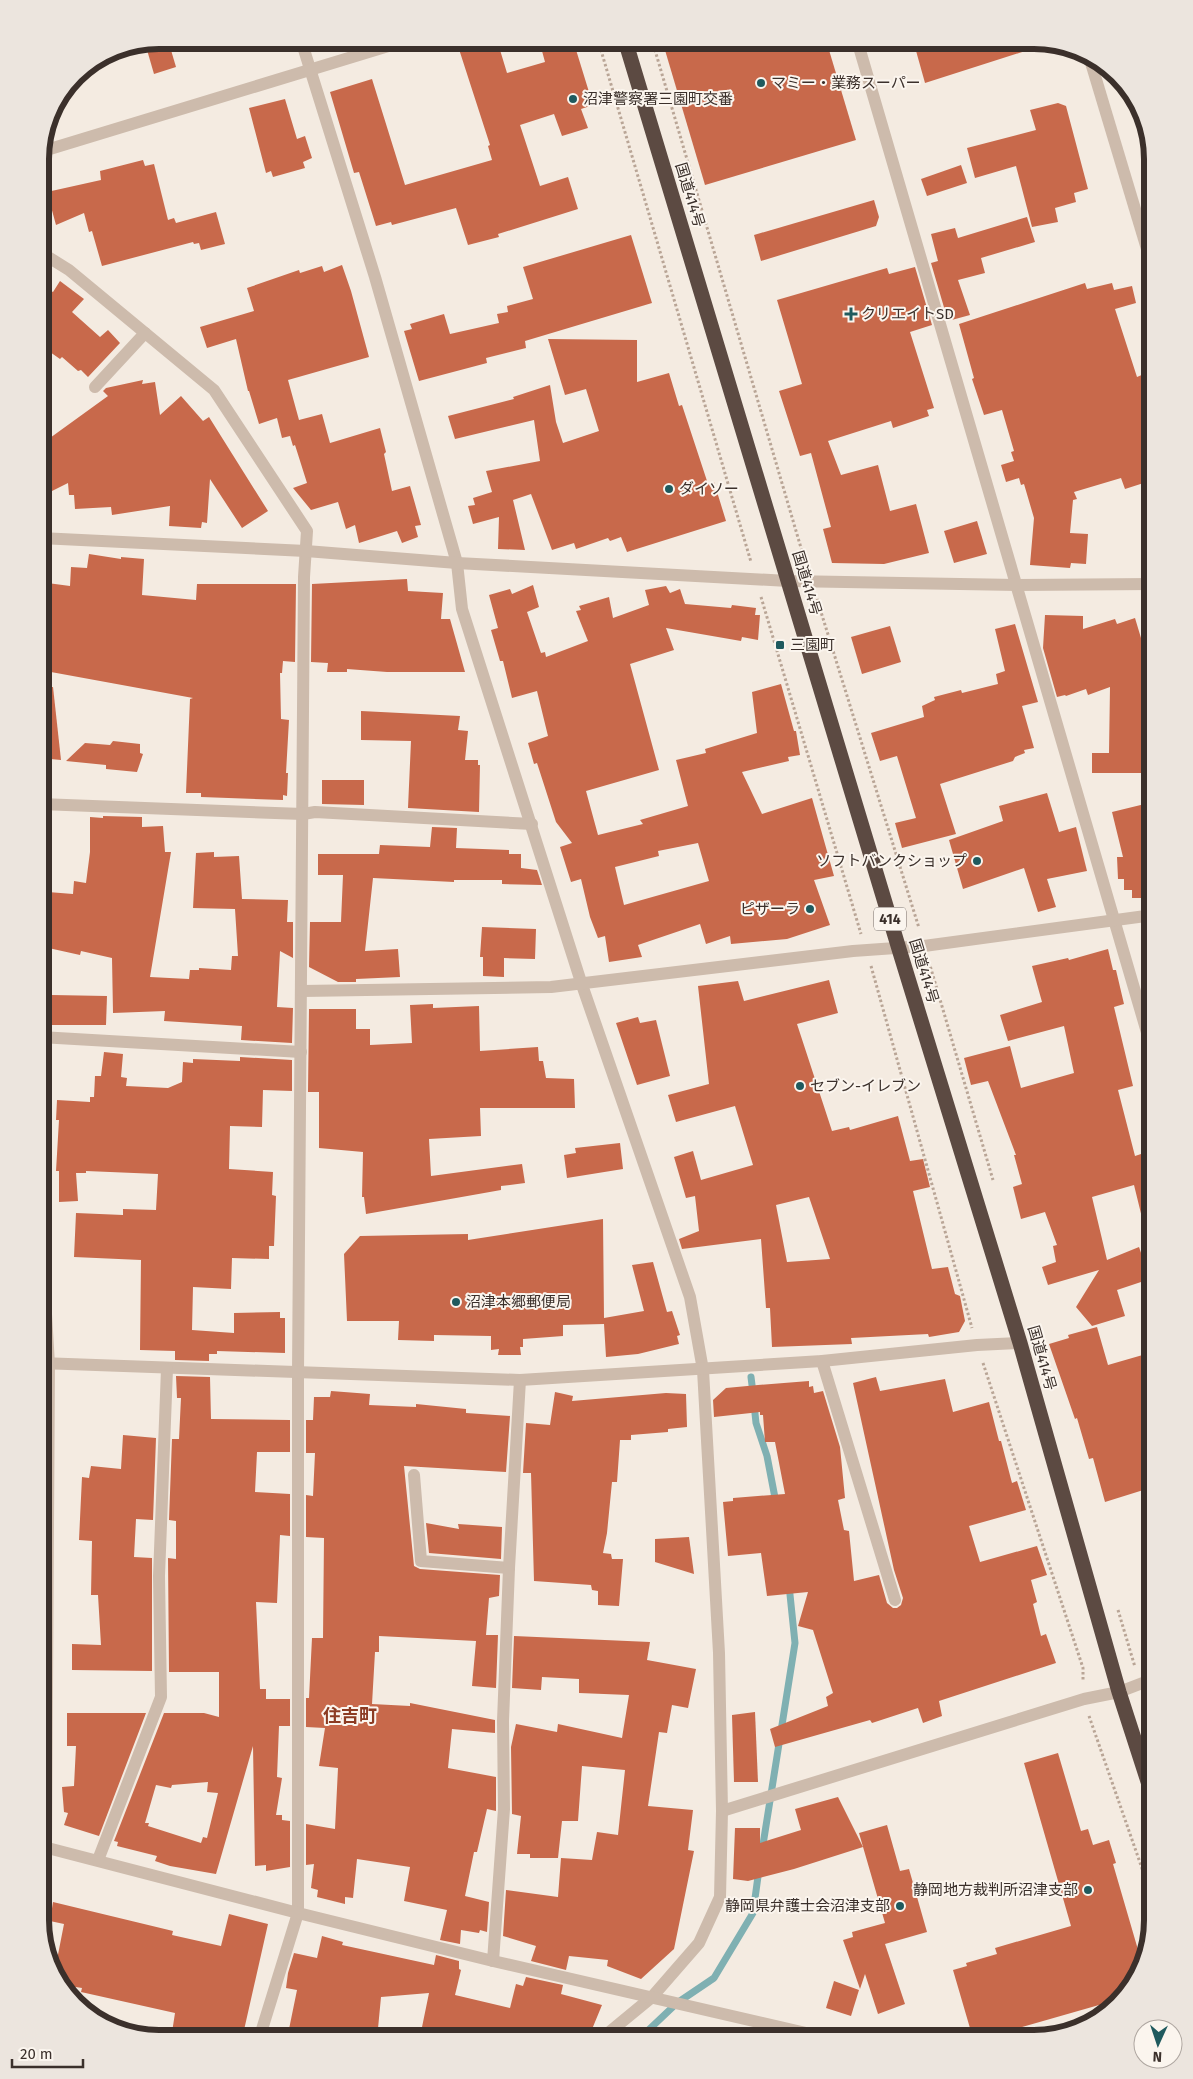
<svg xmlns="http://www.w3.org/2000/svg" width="1193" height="2079" font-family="'Fira Sans','Noto Sans JP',sans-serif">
<rect width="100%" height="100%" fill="#f4ebe1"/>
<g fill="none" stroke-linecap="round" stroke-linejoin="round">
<g stroke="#7fb0b2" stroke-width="7">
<path d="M751,1377L753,1393"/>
<path d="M754,1404L756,1423L767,1456L776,1503"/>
<path d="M762,1851L795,1643L789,1585"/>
<path d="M639,2039L677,2003L714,1978L753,1913L759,1869"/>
</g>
</g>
<g fill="#c8694b" fill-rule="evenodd">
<path d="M158,40H168L176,67L154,74L145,43Z"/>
<path d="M467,40H497L507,73L545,62L539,40H573L593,105L581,109L588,128L562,136L554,114L520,125L540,186L568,177L578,209L498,234L499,237L468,245L456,208L392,225L391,222L376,226L359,172L354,173L330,92L372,79L405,185L492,160L488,146L490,145L457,43Z"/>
<path d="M662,40H826L856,140L705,185Z"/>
<path d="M913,40H1043L1044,45L925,83Z"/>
<path d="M285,99L297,139L305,136L312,158L303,162L305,168L273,177L271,171L266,173L249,108Z"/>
<path d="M1058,103L1066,106L1088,189L1074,193L1076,202L1055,208L1058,222L1032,227L1016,166L975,178L967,148L1036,130L1030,110Z"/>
<path d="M143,160L145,166L154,164L168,220L174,218L176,223L216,212L225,244L201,250L199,243L194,244L193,242L102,266L92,231L89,232L84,213L56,225L47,192L101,180L100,171Z"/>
<path d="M961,165L967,183L927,196L921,179Z"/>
<path d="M874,200L879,217L876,226L761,261L754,235Z"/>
<path d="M1027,217L1035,242L981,258L985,273L958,280L970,315L948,321L931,263L938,261L931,234L955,228L958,238Z"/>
<path d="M631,235L652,303L525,341L526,348L486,358L487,363L419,381L404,331L412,329L410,324L444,314L450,334L499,323L497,314L508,312L507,306L533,299L523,267Z"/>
<path d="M342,265L351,291L369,357L288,380L299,420L322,414L330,443L380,428L386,452L384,454L392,491L410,486L421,525L415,526L418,537L402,543L397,531L359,543L355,525L346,529L338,502L311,510L293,488L307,483L295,445L293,446L290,436L282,438L277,418L259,424L249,391H248L236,339L207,348L200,327L254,311L247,288L299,270L300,273L322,266L324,272Z"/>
<path d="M915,267L932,325L910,332L934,408L927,410L929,416L893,428L891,421L828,441L841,475L878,465L890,511L916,504L929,553L884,564L832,563L823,529L831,527L811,453L800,456L779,391L802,384L777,300L887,268L889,274Z"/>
<path d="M60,281L84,299L72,312L100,337L108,330L120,343L88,377L81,370L78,371L62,357L60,359L40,345V285L53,292Z"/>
<path d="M1085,283L1087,289L1112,283L1114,290L1132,286L1136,303L1115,309L1137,377L1144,374L1153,400V480L1125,489L1121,478L1074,492L1077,499L1073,500L1070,533L1088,534L1086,564L1071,563L1070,568L1030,565L1034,518L1024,484L1021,485L1019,478L1006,482L1001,465L1014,461L1011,452L1014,451L1002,410L984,415L972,379L974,378L959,324Z"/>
<path d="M548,339L637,340V382L669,373L679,406L682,405L708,484L714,482L726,521L627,552L621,537L610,541L608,538L576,549L574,543L552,550L531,494L513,500L525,550L498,549L499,517L473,524L468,506L475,505L473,498L492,492L486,471L540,461L534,420L455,439L448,416L514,399L513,397L550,385L556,422L563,443L599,431L586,389L565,395Z"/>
<path d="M143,380L142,384L155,382L160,415L181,396L203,421L209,417L268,511L242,528L210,479L207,523L202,522L201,528L169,526L170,506L112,515L111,507L75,509L74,495H69L68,483L40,497V458L49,454L43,443L108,396L103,391L106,388Z"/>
<path d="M977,521L987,554L954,563L944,531Z"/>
<path d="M89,554L121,559V557L144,559L142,595L196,600L197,584H296L295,662L283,661L282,673H280L281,719L289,720L286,773H288L287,796L283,795V800L201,797V793H186L190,699L193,698L40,670V582L70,586L71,567L87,568Z"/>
<path d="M407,579L408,591L443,593L441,619H450L465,672H387L347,669V672H327L328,663L311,662L312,584Z"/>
<path d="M533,585L539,607L527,612L541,653L545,652L546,657L588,641L576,611L581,610L579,606L609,597L613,618L649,605L645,590L666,586L670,593L680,589L685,604L731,608L732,605L756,608L755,615H760L758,640L742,637L741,641L666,628L674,650L630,664L659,770L586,791L598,835L643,824L640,820L688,806L676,760L706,753L705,749L757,733L752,692L781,684L794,731H796L800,755L788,757L789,761L742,772L762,814L812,798L834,876L814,880L830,925L787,939L731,944L730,936L706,944L700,924L638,945L642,957L609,962L605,936L598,938L590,917L581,879L571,882L560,847L572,843L556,822L537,763L534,764L528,743L548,736L537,691L512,698L503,661H500L491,630L498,628L489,595L510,589L512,594ZM698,843L709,881L624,905L615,867L659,856L658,851Z"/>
<path d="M1045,615L1083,616V629L1115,619L1117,624L1135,618L1150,668L1149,708H1153V773H1092V753H1109L1110,687L1088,695L1086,689L1066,696L1065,695L1057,697L1043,648Z"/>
<path d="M1015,624L1038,702L1022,706L1034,748L1024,750L1025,753L1015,757L1013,761L940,784L956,834L902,848L895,823L916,818L897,756L880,761L871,733L924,717L922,706L935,700L934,697L961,690L962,693L998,684L996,674L1005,671L995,629Z"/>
<path d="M890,626L901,662L862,674L851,637Z"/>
<path d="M53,687L61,760L40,758V688Z"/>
<path d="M361,711L460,716L458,730L468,731L465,760H478V765H480L479,812L408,808L411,741L361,740Z"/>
<path d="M113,741L140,744V753L143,754L137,772L106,769V765L66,761L85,743L110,745Z"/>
<path d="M322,780H364V805L322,804Z"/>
<path d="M1047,793L1059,832L1076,827L1087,871L1047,879L1056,907L1038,912L1024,868L963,889L949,840L1003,821L999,806Z"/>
<path d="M1153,802V834L1150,835L1151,898H1132V890H1124V879H1118L1117,857H1123L1112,812Z"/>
<path d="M103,816L142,817V827L163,826L165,852H171L150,977L189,979L190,970H199V968L231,970L232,956H238L235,909L193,908L196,853L214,852V857L239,856L242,899L288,900L287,922H293V958L280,951L277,1007L293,1008L292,1043L241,1040L242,1026L164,1021L165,1011L113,1013L112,958L81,951L80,955L44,947L50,918H45L48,892L73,894L74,881L86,883L90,852V817L103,818Z"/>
<path d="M432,827L457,828L456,848L509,850V854H521V868L537,870L542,885L502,884V880H454V882L373,878L365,951L398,949L400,977L356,979V982H338L309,967L310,922H341L343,875H318V854H379L380,845L430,847Z"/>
<path d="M482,927L536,929L535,959L504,958V977L483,976V957H480Z"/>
<path d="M1108,949L1113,970H1116L1124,1004L1114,1007L1133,1086L1118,1090L1135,1156L1153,1150V1233L1146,1234L1134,1185L1092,1197L1107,1260L1139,1247L1150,1279L1117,1290L1125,1316L1092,1326L1076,1307L1099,1270L1048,1285L1042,1267L1056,1262L1053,1246L1057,1245L1045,1212L1021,1219L1013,1187L1022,1184L1014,1155H1016L988,1081L971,1085L964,1058L1010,1046L1021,1088L1074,1073L1064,1026L1008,1041L1000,1015L1042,1002L1032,966L1068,958L1069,960Z"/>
<path d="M829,980L838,1013L797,1024L832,1131L849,1127L850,1130L898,1116L910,1161L923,1159L930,1187L913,1191L932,1269L948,1267L955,1294L960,1296L965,1321L959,1332L929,1337L928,1334L851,1338L852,1344L772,1347L770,1308H766L761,1239L682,1249L679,1239L699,1231L695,1196L686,1198L674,1157L693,1151L701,1180L753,1165L735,1106L676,1122L668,1095L709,1084L698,986L738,981L744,1001ZM809,1197L830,1259L787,1262L776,1205Z"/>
<path d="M52,995L107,996L106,1025H51Z"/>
<path d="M433,1004V1008L479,1006L480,1051L538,1047L539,1061H543L546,1078L574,1079L575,1108H480L481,1136L429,1139L431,1176L522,1164L525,1183L501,1186V1190L366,1214L364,1197H362L363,1152L319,1148V1092H308L309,1009H356V1029H370V1045L412,1043L410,1005Z"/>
<path d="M638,1017L640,1023L656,1020L670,1076L637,1085L616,1023Z"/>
<path d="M104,1052L123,1054L121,1077L127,1078L126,1086L168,1088L182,1082L183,1062L193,1063V1059L240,1061V1057L292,1060V1091L263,1090L262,1127L230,1126L229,1169L273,1172L272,1195L276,1196L274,1246H269V1259L232,1258L231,1289L193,1287L192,1330L234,1333V1313L280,1312V1318H285V1353L217,1351V1354H209V1361L175,1360V1351L140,1350L141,1260L74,1257L76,1213L123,1215V1209L156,1210L158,1174L86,1171V1173H76L78,1201L59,1202V1171H56L59,1120H56L57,1100L90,1102V1097H94L95,1076H101Z"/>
<path d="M620,1143L623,1169L567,1178L564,1155L576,1153L575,1148Z"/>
<path d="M603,1219L604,1318L644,1311L632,1265L653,1262L667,1312L672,1311L680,1335L677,1336L679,1344L638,1354L606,1357L604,1324L563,1325V1336L523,1339V1347H520L521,1355H498L499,1349L491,1350V1336L434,1335V1341L398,1340L399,1321H347L344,1254L360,1236L468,1234V1240Z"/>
<path d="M1097,1327L1108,1365L1153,1352V1487L1105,1502L1093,1458L1089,1459L1077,1418L1075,1419L1049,1344L1069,1338L1068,1335Z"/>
<path d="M176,1376L210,1377L211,1419L290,1420V1452H257L255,1492L290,1494V1536L280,1535L277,1603L256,1602L260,1689H266V1699H290V1726H279L277,1777L282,1778L276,1815H282V1820L290,1821V1867L266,1871V1865L255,1866L253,1746L216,1874L170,1866L155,1861L157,1856L117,1846L118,1842L114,1841L164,1713H204L219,1717V1672H169L168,1558L176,1559V1521L169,1520L172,1439H179L181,1398H177ZM208,1782L207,1792L218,1793L207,1838L203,1837L201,1843L148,1826L149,1823H145L156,1785L171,1788L172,1785Z"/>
<path d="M876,1377L880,1391L945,1379L953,1412L989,1402L999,1441H1001L1012,1483L1017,1481L1026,1510L969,1526L980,1562L1037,1546L1047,1575L1031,1580L1037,1602L1033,1604L1041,1636L1046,1634L1056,1663L939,1701L942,1716L923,1723L918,1708L872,1723L870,1720L775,1747L770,1729L828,1706L826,1697L833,1693L813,1630L798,1626L808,1592L767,1596L761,1553L728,1556L723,1502L733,1501V1498L785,1494L775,1442H765L763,1415H760V1412L714,1417L713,1400L726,1388L758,1385L809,1381V1387L813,1386L814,1393L823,1391L840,1447L845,1498L838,1500L844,1530L849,1531L854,1581L879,1575L887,1603L893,1608H897L901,1605L903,1598L894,1570L853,1383Z"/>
<path d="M331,1391L370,1394L369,1405L416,1407V1404L466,1409V1413L510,1416L506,1472L404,1466L414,1566L420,1569L500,1575L499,1596L489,1598L486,1635H498L496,1688L472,1686L476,1641L379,1636V1652H375L372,1704L410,1706V1703L495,1720V1733L452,1729L448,1768L496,1777V1811L487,1809L477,1852H474L465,1896L489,1902L487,1932L480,1930L479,1933L461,1930L460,1944L440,1940L447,1910L404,1901L410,1867L357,1859L353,1898L345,1897V1904L317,1897L318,1890L311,1888L314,1864L306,1865V1824L335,1829L338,1768L319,1766L325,1728L306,1727V1698H309L312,1638H323L324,1538L306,1537V1495L313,1496L315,1453H306V1420H313L314,1397H330Z"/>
<path d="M555,1392L573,1396L572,1401L666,1393L686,1394L687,1427L668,1429V1432L631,1435V1440H620L617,1482H612L607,1533L603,1553L611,1554L612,1559H623L619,1606L598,1605V1591L592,1590L591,1585L534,1581L531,1473H523L526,1423L550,1425Z"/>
<path d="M123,1435L156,1438L153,1520L136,1519L134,1557L152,1558V1671L72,1670V1644L101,1645L98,1595H91L92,1541L79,1540L82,1477L89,1478L91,1466L121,1469Z"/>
<path d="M426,1523L459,1529L458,1524L502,1527L501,1559L429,1553Z"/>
<path d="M689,1537L694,1574L655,1562V1539Z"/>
<path d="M514,1636L650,1642L647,1660L696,1669L688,1708L672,1705L667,1733L659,1732L648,1806L693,1810L688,1850L694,1851L674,1949L641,1979L607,1966L608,1960L569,1956L566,1970L531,1961L536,1946L503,1936L506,1890L558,1897L561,1858L592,1860L597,1832L618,1835L625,1770L582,1766L578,1821H562L558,1858H530V1854H517L521,1816L512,1814L511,1747L516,1724L557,1732L558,1724L622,1738L629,1695L579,1693V1679L542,1677L541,1690L512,1688Z"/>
<path d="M755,1712L758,1782H734L732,1715Z"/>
<path d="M67,1713H146L99,1836L64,1825L68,1813L64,1812L62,1787L74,1786L76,1746H67Z"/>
<path d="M1058,1753L1081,1831L1088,1829L1093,1845L1109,1840L1116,1863L1113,1864L1141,1960L1134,1985L1101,2014L1099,2005L987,2037L986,2031L972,2035L953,1970L967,1966L966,1963L997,1954L995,1948L1071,1926L1024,1763Z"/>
<path d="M838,1797L863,1847L794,1869L748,1881L733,1879L735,1828H760V1843L801,1830L795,1809Z"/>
<path d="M887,1825L900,1871L909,1869L927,1932L885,1944L905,2004L878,2014L865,1974L860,1989L843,1940L853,1937L852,1932L885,1923L859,1833Z"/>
<path d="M53,1902L173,1931L172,1935L221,1946L229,1914L268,1924L242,2039H171L175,2013L81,1992L82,1988L63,1985L54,1975L64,1924L50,1921Z"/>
<path d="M322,1936L343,1942L342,1945L434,1965L436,1955L459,1961V1969L461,1970L455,1995L510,2008L516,1984L523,1986L526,1977L563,1985L561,1994L602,2005L588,2039H424L427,2033L421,2032L429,1993L381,1997L377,2039H287L297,1990L286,1988L288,1973L294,1953L317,1958Z"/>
<path d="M834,1981L859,1990L851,2016L826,2008Z"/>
</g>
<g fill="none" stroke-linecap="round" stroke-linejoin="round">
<g stroke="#b9a596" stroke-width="3" stroke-dasharray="2.5 2.5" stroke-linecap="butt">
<path d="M598,40L751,562"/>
<path d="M652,40L806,565"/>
<path d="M761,597L861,934"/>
<path d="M817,599L919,928"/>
<path d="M929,962L993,1180"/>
<path d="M871,966L972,1328"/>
<path d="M983,1363L1083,1668V1681"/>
<path d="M1118,1610L1135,1667"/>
<path d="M1146,1701L1153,1722"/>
<path d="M1089,1716L1153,1900"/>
<path d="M849,2034L867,2039"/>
</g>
<g stroke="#cdbbac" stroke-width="12">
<path d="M301,40L375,277L457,563L462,609L581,982L690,1297L703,1370L719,1653L722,1811L720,1897L699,1943L652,1997L601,2039"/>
<path d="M857,40L1153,1053"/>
<path d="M1089,56L1153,269"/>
<path d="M40,152L408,40"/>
<path d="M40,252L69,270L214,390L307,531L304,577L298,1373V1913L259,2039"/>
<path d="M95,387L145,333"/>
<path d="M40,538L306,551L457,563L788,581L1017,585L1153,584"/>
<path d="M40,804L303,814L315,812L532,824"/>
<path d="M302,991L551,987L853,951L924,946L1153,915"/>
<path d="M40,1037L301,1052"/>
<path d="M822,1361L895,1600"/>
<path d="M40,1363L520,1380L822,1361L977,1345L1020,1343"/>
<path d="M414,1475L421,1561L509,1568"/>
<path d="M722,1811L1084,1699L1119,1692L1153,1679"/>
<path d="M40,1846L298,1913L493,1961L832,2039"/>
<path d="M98,1860L161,1697L159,1576L167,1369"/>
<path d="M40,1868L46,1848L49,1364L40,1214"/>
<path d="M493,1961L504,1809L503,1721L509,1568L520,1380"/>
</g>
<path stroke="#5c4a42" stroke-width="15" d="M625,40L899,949L1020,1343L1119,1692L1153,1797"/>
</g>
<g fill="#1f5a5e" stroke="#fbf5ee" stroke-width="2">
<circle cx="761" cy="83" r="5"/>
<circle cx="573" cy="99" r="5"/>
<path d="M848.5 306.5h5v5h5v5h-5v5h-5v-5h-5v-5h5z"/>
<circle cx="669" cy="489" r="5"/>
<rect x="775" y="640" width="10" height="10" rx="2.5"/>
<circle cx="977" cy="861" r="5"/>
<circle cx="810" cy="909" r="5"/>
<circle cx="800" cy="1086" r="5"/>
<circle cx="456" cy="1302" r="5"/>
<circle cx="1088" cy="1890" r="5"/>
<circle cx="900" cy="1906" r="5"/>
</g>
<g text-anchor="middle" stroke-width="4" stroke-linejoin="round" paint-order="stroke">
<rect fill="#fbf5ee" stroke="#756b66" stroke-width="1" x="874" y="907.5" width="32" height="23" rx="4"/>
<g font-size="14" font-weight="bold" fill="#3b302b">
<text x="890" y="924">414</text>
</g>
<g font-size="15" fill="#3b302b" stroke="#fbf5ee" text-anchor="start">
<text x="771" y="88">マミー・業務スーパー</text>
<text x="583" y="104">沼津警察署三園町交番</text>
<text x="861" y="319">クリエイトSD</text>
<text x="679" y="494">ダイソー</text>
<text x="790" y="650">三園町</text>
<text x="967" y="866" text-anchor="end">ソフトバンクショップ</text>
<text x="800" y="914" text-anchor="end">ピザーラ</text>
<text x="810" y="1091">セブン-イレブン</text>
<text x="466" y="1307">沼津本郷郵便局</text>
<text x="1078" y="1895" text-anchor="end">静岡地方裁判所沼津支部</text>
<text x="890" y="1911" text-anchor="end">静岡県弁護士会沼津支部</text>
</g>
<g font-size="15" fill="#3b302b" stroke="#fbf5ee">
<text transform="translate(690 195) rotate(73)" y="5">国道414号</text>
<text transform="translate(807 583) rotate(73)" y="5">国道414号</text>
<text transform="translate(924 971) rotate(73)" y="5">国道414号</text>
<text transform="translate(1042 1358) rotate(74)" y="5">国道414号</text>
</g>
<g font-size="18" font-weight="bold" fill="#8c3b22" stroke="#fbf5ee">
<text x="350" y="1722">住吉町</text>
</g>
</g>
<path d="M0 0H1193V2079H0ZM159 49H1034A110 110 0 0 1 1144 159V1920A110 110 0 0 1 1034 2030H159A110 110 0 0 1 49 1920V159A110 110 0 0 1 159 49Z" fill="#ece5de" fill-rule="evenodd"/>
<path fill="none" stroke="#3b302b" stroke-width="6" d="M159 49H1034A110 110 0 0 1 1144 159V1920A110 110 0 0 1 1034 2030H159A110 110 0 0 1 49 1920V159A110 110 0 0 1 159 49Z"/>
<g transform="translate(1158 2044) rotate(183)"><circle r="24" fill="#fbf5ee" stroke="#aea6a0"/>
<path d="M0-4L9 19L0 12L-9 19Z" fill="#1f5a5e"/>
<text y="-8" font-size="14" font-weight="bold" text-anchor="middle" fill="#3b302b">N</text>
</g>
<path d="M12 2059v8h71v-8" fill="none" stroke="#3b302b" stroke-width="2.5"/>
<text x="20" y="2059" font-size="15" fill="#3b302b" stroke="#fbf5ee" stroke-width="4" paint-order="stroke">20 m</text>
</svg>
